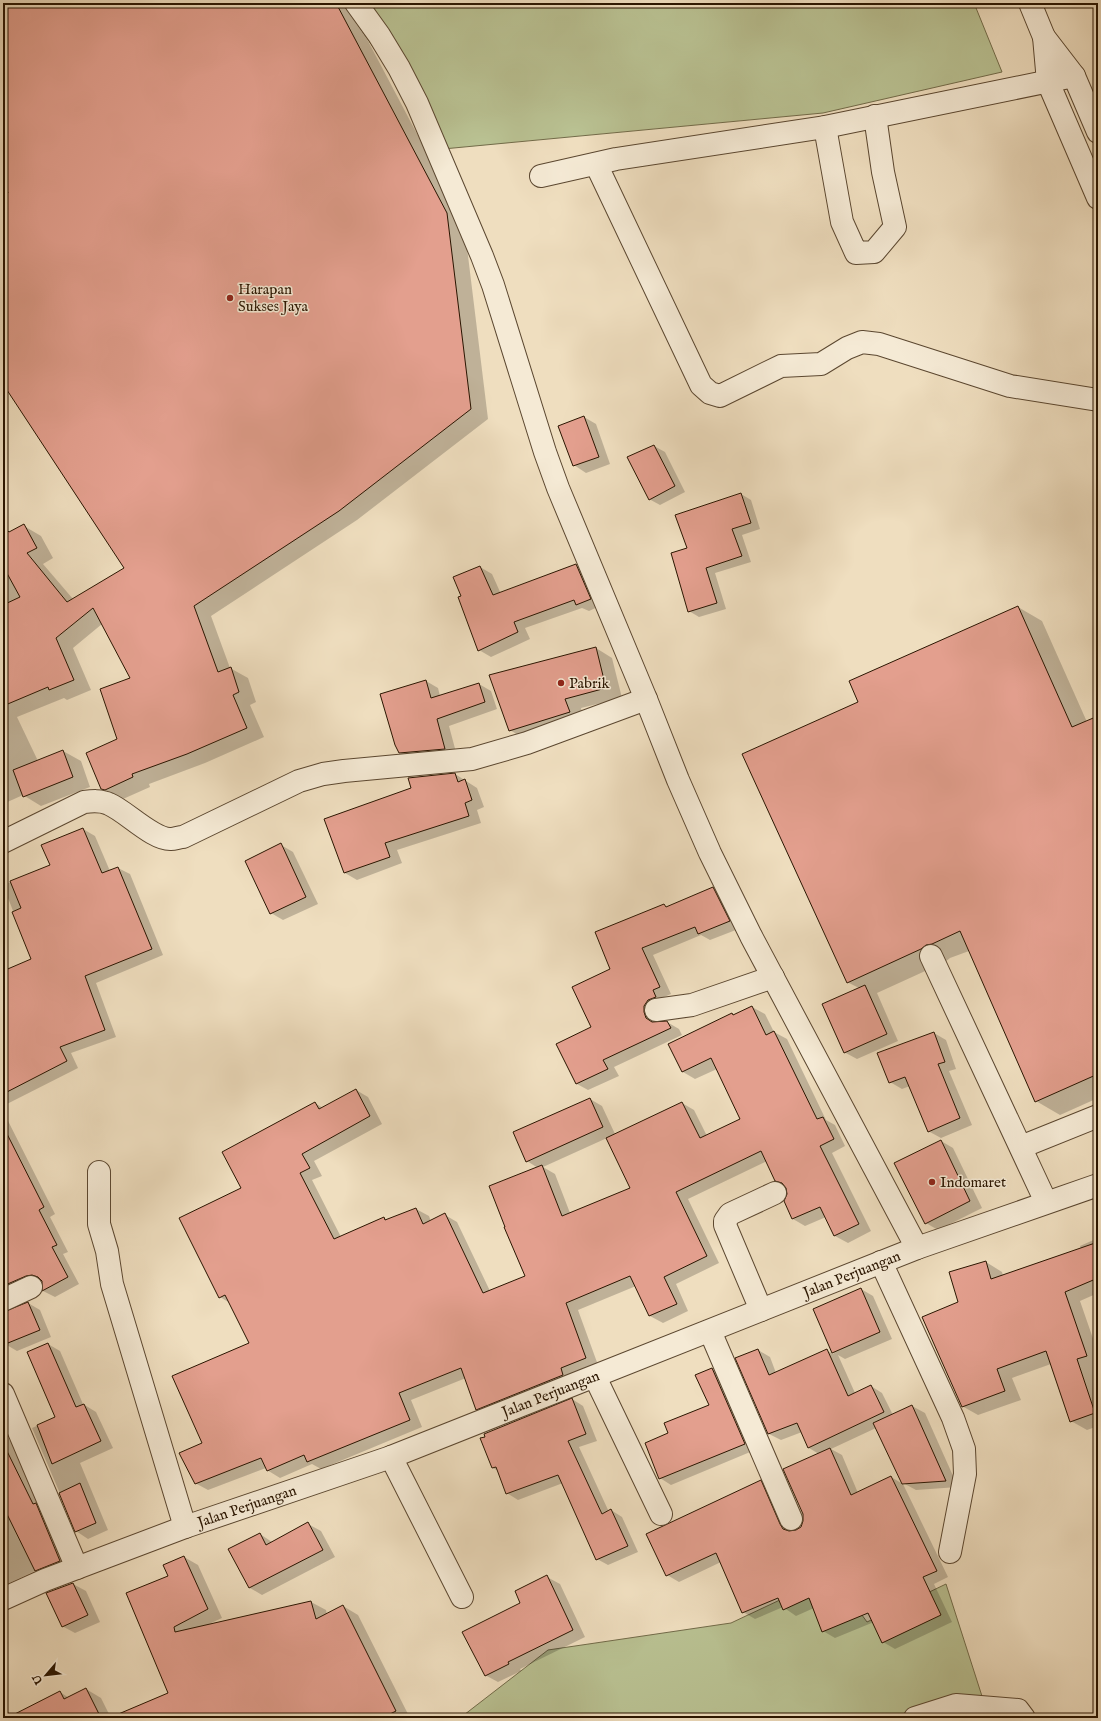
<svg xmlns="http://www.w3.org/2000/svg" width="1101" height="1721" font-family="'IM FELL English',serif">
<rect width="100%" height="100%" fill="#efdebf"/>
<filter id="stains"><feTurbulence type="fractalNoise" baseFrequency=".005" numOctaves="4"/><feColorMatrix values="0 0 0 0 .2 0 0 0 0 .09 0 0 0 0 .02 0 0 0 .5 -.17"/></filter>
<radialGradient id="worn" r=".72"><stop offset=".6" stop-color="#630" stop-opacity="0"/><stop offset="1" stop-color="#630" stop-opacity=".3"/></radialGradient>
<g fill="#b9c192" stroke="#726b49">
<path d="M343,3H974L1002,72L823,113L443,149Z"/>
<path d="M833,1575L867,1622L946,1584L989,1718H460L548,1650L731,1623Z"/>
</g>
<g fill="#0003" fill-rule="evenodd">
<path d="M3,3H348L464,223L488,419L357,520L211,616L230,668L248,678L256,702L250,705L264,737L205,763L149,784L150,787L123,799L102,788L118,739L132,679L102,624L73,648L91,690L67,700L64,698L17,717L38,761L63,751L81,761L90,787L41,806L23,795L3,804V537L24,526L41,536L53,558L43,564L73,599L126,569L3,382V198L9,194L3,174Z"/>
<path d="M584,417L596,424L610,464L586,473L574,465Z"/>
<path d="M654,446L665,452L685,492L660,505L649,499Z"/>
<path d="M741,494L751,500L760,529L742,535L751,562L715,573L726,609L699,617L689,611V549Z"/>
<path d="M576,565L588,572L602,605L589,611L582,608L525,628L530,639L491,657L479,650L462,596L480,567L492,574L501,594Z"/>
<path d="M1018,607L1042,621L1087,722L1098,717V1098L1060,1115L1036,1101L969,951L950,958L945,962L877,993L898,1041L857,1059L844,1052L859,988L847,982L859,702Z"/>
<path d="M596,648L612,658L622,698L581,708L585,721L526,740L510,730Z"/>
<path d="M426,681L438,688L440,696L479,684L491,691L497,709L449,726L457,756L413,760L400,753Z"/>
<path d="M455,774L477,788L484,807L477,810L481,823L397,850L402,863L357,880L345,873Z"/>
<path d="M83,829L95,836L110,871L118,868L130,874L163,955L96,983L116,1037L71,1053L78,1068L3,1106V972L32,960L3,885L51,866Z"/>
<path d="M281,845L293,852L318,904L283,920L271,913Z"/>
<path d="M713,888L724,895L741,928L710,940L701,935L653,955L671,994L664,997L667,1004L655,1019L656,1022H667L679,1029L682,1035L614,1067L619,1076L588,1090L577,1084L558,1044L592,1028L611,970L664,906L668,908Z"/>
<path d="M752,1007L765,1014L774,1032L787,1039L826,1120L835,1125L845,1146L832,1153L871,1231L848,1243L835,1236L826,1217L805,1226L793,1219L786,1186L776,1180L767,1161L688,1199L719,1263L676,1284L688,1311L663,1323L650,1316L636,1286L578,1310L598,1365L489,1416L476,1409L466,1378L411,1400L422,1427L321,1469L312,1464L280,1478L267,1470L266,1468L208,1490L195,1483L203,1444L250,1343L230,1303L220,1297L242,1188L315,1103L323,1108L356,1090L368,1097L382,1124L314,1161L322,1176L312,1180L341,1237L384,1218L388,1220L416,1209L429,1216L431,1222L445,1215L457,1222L490,1291L527,1277L538,1168L527,1161L590,1099L602,1106L615,1134L682,1103L694,1110L707,1136L741,1120L717,1069L695,1079L683,1072L669,1044L732,1014L735,1016ZM607,1138L631,1188L570,1213L555,1174L543,1167Z"/>
<path d="M934,1033L946,1040L956,1069L949,1071L972,1125L941,1138L928,1131L910,1086L902,1089L890,1082Z"/>
<path d="M3,1111L55,1214L50,1217L68,1252L63,1254L79,1284L55,1297L43,1291V1281L38,1282L3,1303Z"/>
<path d="M941,1141L953,1148L982,1208L938,1230L926,1223Z"/>
<path d="M1098,1238V1293L1080,1301L1098,1353V1426L1087,1430L1071,1421L1051,1364L1012,1378L1021,1400L978,1415L962,1406L959,1303L986,1262L1002,1272L1003,1276L1081,1249L1080,1246Z"/>
<path d="M861,1289L873,1296L892,1339L845,1359L838,1355L855,1393L871,1386L882,1393L893,1415L912,1406L925,1413L958,1487L916,1490L903,1483L876,1428L831,1449L842,1455L858,1493L891,1477L903,1484L948,1577L934,1584L952,1622L895,1649L883,1642L874,1622L835,1638L823,1631L814,1608L796,1616L783,1607L755,1619L743,1612L721,1562L679,1582L667,1575L761,1481L772,1488L791,1532L797,1531L802,1527L819,1454L809,1448L802,1432L781,1440L769,1434L737,1359L758,1350L770,1357L776,1373L827,1351L834,1354L814,1310Z"/>
<path d="M28,1303L40,1310L51,1337L17,1351L5,1344L3,1338V1311V1313Z"/>
<path d="M48,1344L60,1351L83,1404L96,1412L113,1448L80,1463L108,1530L88,1539L76,1531L32,1428L57,1417Z"/>
<path d="M712,1369L723,1375L755,1450L671,1485L660,1478L670,1434L710,1406Z"/>
<path d="M572,1399L583,1406L597,1441L579,1447L609,1512L611,1510L622,1517L638,1552L608,1565L597,1559L563,1483L518,1500L507,1493L498,1471L493,1468L481,1439Z"/>
<path d="M3,1427L9,1440L20,1446L72,1567L48,1577L37,1570L3,1586Z"/>
<path d="M308,1524L321,1531L335,1557L262,1595L250,1588L230,1549L260,1534L272,1542Z"/>
<path d="M184,1557L198,1565L222,1618L209,1624L311,1602L326,1610L327,1615L343,1606L358,1615L410,1718H111L169,1693L170,1577Z"/>
<path d="M547,1577L560,1584L585,1637L520,1669L521,1671L498,1682L485,1675L522,1604Z"/>
<path d="M73,1584L86,1591L100,1622L75,1633L62,1626L47,1594Z"/>
<path d="M86,1689L101,1698L111,1718H3V1701L11,1717L60,1692L69,1698Z"/>
</g>
<g fill="#e39f8e" stroke="#2a1500">
<path d="M3,3H336L447,213L471,409L339,511L194,606L218,672L231,667L239,692L233,695L247,728L187,754L132,774L133,777L105,790L101,789L86,753L117,739L100,689L130,678L93,608L56,638L74,680L49,690L48,687L3,706V605L20,597L3,566V526L9,532L24,524L37,548L27,553L67,602L124,568L3,384V197L8,193L3,177Z"/>
<path d="M584,416L599,457L573,466L558,426Z"/>
<path d="M654,445L675,486L649,500L627,457Z"/>
<path d="M741,493L751,523L732,529L742,556L706,568L717,603L688,612L671,553L687,548L675,515Z"/>
<path d="M576,564L591,599L576,605L574,600L514,622L518,632L478,651L458,597L461,596L453,577L480,566L493,595Z"/>
<path d="M1018,606L1072,727L1098,716V1074L1035,1102L960,931L932,944L926,945L921,949L847,983L742,754L858,702L849,681Z"/>
<path d="M596,647L606,688L565,699L570,712L509,731L489,675Z"/>
<path d="M426,680L431,698L479,683L485,702L437,719L445,749L399,753L395,745L380,694Z"/>
<path d="M63,750L73,777L23,797L13,770Z"/>
<path d="M455,773L458,782L465,779L472,800L465,803L469,816L385,843L390,857L344,873L324,819L411,788L408,778Z"/>
<path d="M83,828L102,873L118,867L152,949L85,976L105,1030L60,1047L67,1061L3,1094V971L31,959L12,912L21,908L10,881L50,865L41,845Z"/>
<path d="M281,843L306,897L270,914L245,861Z"/>
<path d="M713,887L730,921L698,934L695,927L642,948L660,987L653,990L656,997L648,1000L644,1006V1012L646,1018L652,1022L667,1021L671,1028L603,1060L608,1069L576,1084L556,1044L591,1027L572,987L610,969L595,932L664,904L666,907Z"/>
<path d="M865,985L887,1034L844,1053L822,1004Z"/>
<path d="M752,1006L766,1035L774,1031L817,1119L823,1117L834,1139L820,1146L859,1224L834,1236L820,1207L792,1219L784,1201L787,1194L786,1188L782,1183L775,1181L761,1151L676,1192L707,1256L664,1277L677,1304L649,1316L630,1276L566,1303L586,1358L561,1368L563,1375L476,1410L461,1368L399,1393L410,1420L307,1462L304,1455L267,1471L261,1458L195,1484L179,1453L202,1443L172,1376L249,1343L225,1295L219,1298L179,1218L241,1188L222,1152L315,1102L319,1109L356,1089L370,1116L302,1154L310,1168L300,1173L334,1239L384,1217L385,1220L416,1208L423,1224L445,1213L483,1293L525,1276L504,1227H505L489,1186L542,1165L562,1216L630,1188L606,1138L682,1102L700,1138L740,1119L711,1058L682,1072L668,1044L732,1013L733,1015Z"/>
<path d="M934,1032L945,1062L938,1064L960,1118L928,1132L905,1077L889,1083L877,1053Z"/>
<path d="M590,1098L603,1127L526,1162L513,1132Z"/>
<path d="M3,1126L44,1207L39,1210L57,1245L52,1247L68,1277L42,1291V1281L38,1277L32,1275L26,1276L3,1286Z"/>
<path d="M941,1140L970,1201L925,1224L894,1163Z"/>
<path d="M1098,1242V1278L1065,1292L1087,1356L1077,1359L1095,1413L1070,1422L1046,1351L997,1369L1005,1391L962,1407L922,1317L958,1302L949,1272L986,1261L991,1279Z"/>
<path d="M861,1288L880,1332L832,1353L813,1309Z"/>
<path d="M28,1302L40,1330L3,1345V1312Z"/>
<path d="M48,1343L76,1407L84,1404L101,1441L52,1464L37,1425L55,1417L27,1352Z"/>
<path d="M758,1349L769,1375L827,1349L848,1396L871,1385L884,1412L808,1448L797,1423L768,1434L735,1358Z"/>
<path d="M712,1368L745,1444L659,1479L645,1443L668,1433L664,1423L709,1405L695,1375Z"/>
<path d="M572,1398L586,1434L568,1441L602,1514L611,1509L628,1546L596,1560L558,1475L506,1494L496,1467L492,1468L480,1438L485,1437L484,1434Z"/>
<path d="M912,1405L946,1481L902,1484L873,1423Z"/>
<path d="M3,1443L33,1504L36,1503L60,1561L35,1571L3,1506Z"/>
<path d="M830,1448L851,1495L891,1476L937,1571L923,1577L941,1615L882,1643L868,1613L822,1632L809,1598L783,1610L778,1598L742,1613L716,1553L666,1576L646,1534L761,1480L780,1524L783,1529L789,1531L796,1530L801,1527L803,1521V1514L783,1469Z"/>
<path d="M80,1483L96,1523L75,1532L59,1493Z"/>
<path d="M308,1522L323,1550L249,1588L228,1549L260,1533L266,1545Z"/>
<path d="M184,1556L208,1609L174,1627L175,1632L311,1601L316,1619L343,1605L396,1711L382,1718H109L168,1693L126,1593L168,1576L163,1565Z"/>
<path d="M547,1575L573,1630L508,1662L509,1664L485,1676L462,1632L520,1603L515,1591Z"/>
<path d="M73,1583L88,1615L62,1627L46,1593Z"/>
<path d="M86,1688L101,1718H7L60,1691L64,1699Z"/>
</g>
<g fill="none" stroke-linecap="round" stroke-linejoin="round">
<defs>
<g id="minor">
<path d="M356,3L379,35L399,68L417,103L482,256L493,285L545,452L558,488L646,699L678,780L710,853L751,936L917,1248"/>
<path d="M1030,3L1044,37L1074,76L1098,132"/>
<path d="M1044,37L1048,82L1098,198"/>
<path d="M825,127L842,222L856,253L874,252L895,227L883,172L875,116"/>
<path d="M596,164L701,385L710,393L720,396L781,366L821,364L847,348L862,342L879,344L1010,386L1098,400"/>
<path d="M541,176L616,159L825,127L1074,76"/>
<path d="M3,842L84,802C92,801 101,800 109,804C126,811 153,840 171,839C175,839 179,837 183,837L299,781L323,774L344,771L472,759L527,743L646,699"/>
<path d="M931,956L1046,1202"/>
<path d="M656,1010L692,1005L773,977"/>
<path d="M1021,1147L1098,1116"/>
<path d="M99,1172V1224L107,1251L112,1284L185,1527"/>
<path d="M881,1262L953,1418L964,1449L965,1474L950,1552"/>
<path d="M3,1300L31,1287"/>
<path d="M761,1310L725,1225V1221L730,1214L775,1193"/>
<path d="M710,1331L791,1519"/>
<path d="M595,1377L661,1514"/>
<path d="M3,1394L77,1568"/>
<path d="M391,1457L462,1597"/>
<path id="s1" d="M3,1599L45,1580L185,1527L391,1457L917,1248L1098,1185"/>
<path d="M915,1718L956,1705L1018,1710L1024,1718"/>
</g>
</defs>
<use href="#minor" stroke="#5b4730" stroke-width="24"/>
<use href="#minor" stroke="#f5ead5" stroke-width="22"/>
</g>
<g fill="#8f2418" stroke="#f5ead5" stroke-width="1.5">
<circle cx="230" cy="298" r="4"/>
<circle cx="561" cy="683" r="4"/>
<circle cx="932" cy="1182" r="4"/>
</g>
<g text-anchor="middle" stroke-width="3" stroke-linejoin="round" paint-order="stroke">
<g font-size="15" fill="#2a1500" stroke="#f5ead5" text-anchor="start">
<text x="238" y="294">Harapan<tspan x="238" dy="17">Sukses Jaya</tspan></text>
<text x="569" y="688">Pabrik</text>
<text x="940" y="1187">Indomaret</text>
</g>
<g font-size="15" fill="#2a1500" stroke="#f5ead5">
<text dy="5" stroke="none"><textPath href="#s1" startOffset="909">Jalan Perjuangan</textPath></text>
<text dy="5" stroke="none"><textPath href="#s1" startOffset="585">Jalan Perjuangan</textPath></text>
<text dy="5" stroke="none"><textPath href="#s1" startOffset="261">Jalan Perjuangan</textPath></text>
</g>
</g>
<rect width="1101" height="1721" fill="none" stroke="#efdebf" stroke-width="16"/>
<rect x="4" y="4" width="1093" height="1713" fill="none" stroke="#2a1500" stroke-width="2"/>
<rect x="8" y="8" width="1085" height="1705" fill="none" stroke="#2a1500"/>
<g transform="translate(46 1675) rotate(242)" stroke="#f5ead5" stroke-width="3" paint-order="stroke">
<path d="M0-3L7 15L0 10L-7 15Z" fill="#2a1500"/>
<text y="-6" font-size="11" font-weight="bold" text-anchor="middle" fill="#2a1500">U</text>
</g>
<rect width="100%" height="100%" filter="url(#stains)"/>
<rect width="100%" height="100%" fill="url(#worn)"/>
</svg>
